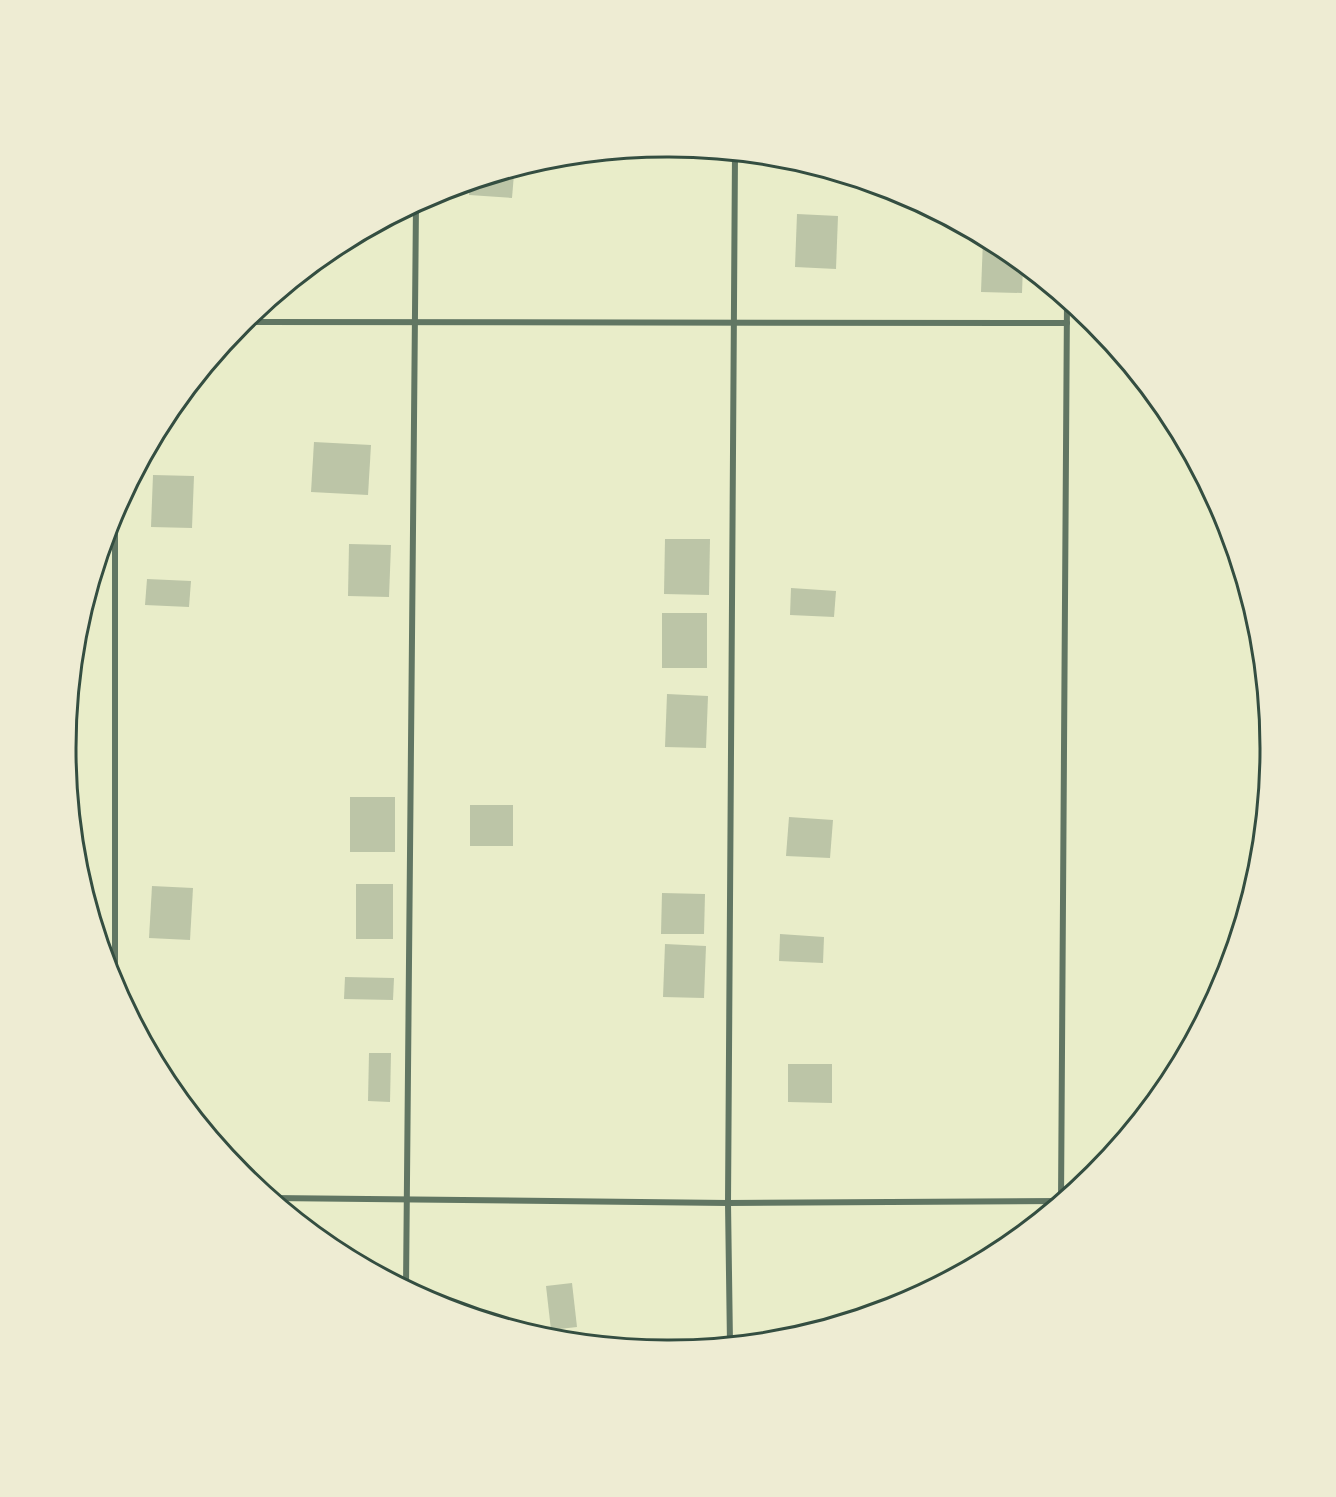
<svg xmlns="http://www.w3.org/2000/svg" width="1336" height="1497" font-family="'Fira Sans',sans-serif">
<rect width="100%" height="100%" fill="#e9edc9"/>
<g fill="#bcc5a7">
<path d="M501,173L514,174L512,198L469,195L470,182Z"/>
<path d="M797,214L838,216L836,269L795,267Z"/>
<path d="M983,239H986L1003,248L1023,265L1022,293L981,292Z"/>
<path d="M314,442L371,445L368,495L311,492Z"/>
<path d="M153,475L194,476L192,528L151,527Z"/>
<path d="M665,539H710L709,595L664,594Z"/>
<path d="M349,544L391,545L389,597L348,596Z"/>
<path d="M147,579L191,581L189,607L145,605Z"/>
<path d="M791,588L836,591L834,617L790,615Z"/>
<rect x="662" y="613" width="45" height="55"/>
<path d="M667,694L708,696L706,748L665,747Z"/>
<rect x="350" y="797" width="45" height="55"/>
<rect x="470" y="805" width="43" height="41"/>
<path d="M789,817L833,820L830,858L786,856Z"/>
<rect x="356" y="884" width="37" height="55"/>
<path d="M152,886L193,888L190,940L149,938Z"/>
<path d="M662,893L705,894L704,934H661Z"/>
<path d="M780,934L824,937L823,963L779,961Z"/>
<path d="M665,944L706,946L704,998L663,997Z"/>
<path d="M345,977L394,978L393,1000L344,999Z"/>
<path d="M369,1053H391L390,1102L368,1101Z"/>
<path d="M788,1064H832V1103L788,1102Z"/>
<path d="M572,1283L577,1327L551,1330L546,1286Z"/>
</g>
<g fill="none" stroke-linecap="round" stroke-linejoin="round">
<g stroke="#617663" stroke-width="6">
<path d="M243,322L1067,323"/>
<path d="M115,986V511"/>
<path d="M272,1198L728,1203L1061,1201"/>
<path d="M1061,1201L1067,301"/>
<path d="M406,1288L416,204"/>
<path d="M730,1344L728,1203L735,153"/>
</g>
</g>
<path d="M0 0H1336V1497H0ZM667 157H669A591 591 0 0 1 1260 748V749A591 591 0 0 1 669 1340H667A591 591 0 0 1 76 749V748A591 591 0 0 1 667 157Z" fill="#eeecd3" fill-rule="evenodd"/>
<path fill="none" stroke="#344e41" stroke-width="3" d="M667 157H669A591 591 0 0 1 1260 748V749A591 591 0 0 1 669 1340H667A591 591 0 0 1 76 749V748A591 591 0 0 1 667 157Z"/>
</svg>
